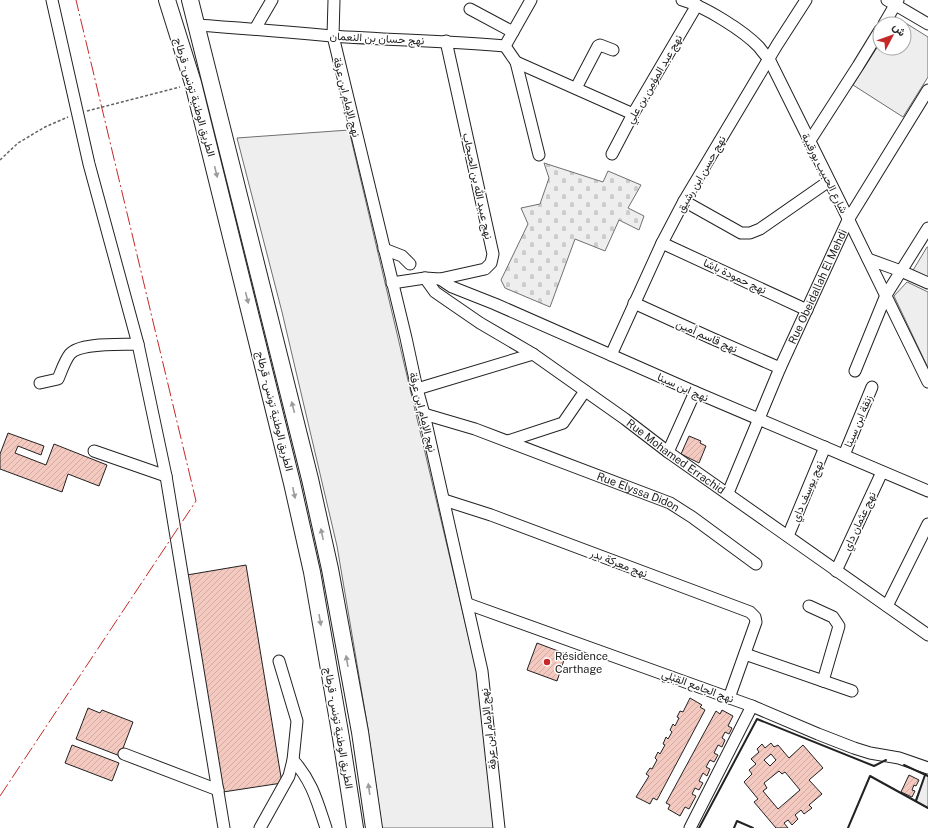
<svg xmlns="http://www.w3.org/2000/svg" width="928" height="828" font-family="'Public Sans',Vazirmatn,sans-serif">
<defs>
<pattern id="cemetery-stones" width="16" height="16" patternUnits="userSpaceOnUse"><rect width="16" height="16" fill="#eee"/><path d="M2 7V4a2 2 0 0 1 4 0v3zM10 15v-3a2 2 0 0 1 4 0v3z" fill="#ccc"/></pattern>
<pattern id="building-hatch" width="6" height="6" patternUnits="userSpaceOnUse"><rect width="6" height="6" fill="#f3c9c0"/><path d="M-1 1l2-2M0 6l6-6M5 7l2-2" fill="none" stroke="#d0aca5"/></pattern>
</defs>
<rect width="100%" height="100%" fill="#fff"/>
<g fill="#eee" stroke="#6f6f6f">
<path d="M896,17L928,37V77L903,117L853,85L880,43V48H904V24H892Z"/>
<path d="M349,130L478,677L498,828H382L368,729L337,546L282,312L237,138Z"/>
<path d="M907,282L928,292V368L894,296Z"/>
<path d="M925,775L928,776V808L915,801Z"/>
</g>
<path fill="url(#cemetery-stones)" stroke="#6f6f6f" d="M544,163L603,182L608,171L641,185L628,208L644,216L639,230L619,220L605,251L575,239L550,307L505,288L501,280L528,224L521,208L540,204L549,178Z"/>
<path fill="#ededed" stroke="#6f6f6f" d="M927,247H928V279L912,272Z"/>
<g fill="url(#building-hatch)" stroke="#222" fill-rule="evenodd">
<path d="M8,433L44,446L41,455L18,446L15,453L46,465L54,444L107,465L99,486L68,474L62,492L0,469V454Z"/>
<path d="M689,436L701,441L700,443L706,446L699,463L681,454Z"/>
<path d="M246,565L282,783L223,792L187,575Z"/>
<path d="M537,643L566,654L557,681L527,670Z"/>
<path d="M690,698L702,705L700,707L705,710L657,800L653,798L650,804L636,797L649,776L646,774L650,768L652,769L657,760L655,758L658,752L660,754L665,745L663,744L666,737L668,739L672,732L670,730L673,724L675,726L679,718L677,717L680,711L683,712Z"/>
<path d="M88,708L100,713L102,710L133,722L120,756L76,739Z"/>
<path d="M722,710L733,716L728,726L732,728L729,734L725,732L722,738L725,740L722,747L718,745L714,753L718,755L714,762L710,760L706,767L710,769L707,776L703,773L699,781L703,783L699,790L695,788L692,794L696,796L689,809L685,807L680,816L668,809L670,805L666,803L716,711L720,714Z"/>
<path d="M771,743L774,747L778,745L789,758L803,745L823,768L809,780L822,794L809,805L812,808L804,814L801,810L795,815L798,819L792,825L788,820L784,823L788,828H776L754,802L758,799L744,782L752,774L749,770L756,764L751,759L759,752L757,749L762,744L765,748ZM771,754L776,760L770,766L764,760ZM779,771L782,774L785,772L800,790L778,809L763,791L767,788L764,783Z"/>
<path d="M72,745L119,763L112,781L65,763Z"/>
<path d="M909,775L919,780L916,786L914,785L912,790L915,791L912,797L901,792Z"/>
</g>
<g fill="none" stroke-linecap="round" stroke-linejoin="round">
<defs>
<g id="minor">
<path d="M52,0L89,164L138,344L166,476L224,828"/>
<path d="M334,0L333,36L406,338L417,389L424,414L482,671L499,828"/>
<path d="M682,0C704,6 744,31 759,47C762,51 765,55 769,59L840,202L928,382"/>
<path d="M887,0L928,24"/>
<path d="M470,9L513,32"/>
<path d="M884,24L898,0"/>
<path d="M196,25C242,28 287,32 332,36C390,40 447,41 505,46L531,0"/>
<path d="M255,29L272,0"/>
<path d="M505,46L516,62L539,155"/>
<path d="M516,62L633,114"/>
<path d="M576,88L598,46L600,45L613,50"/>
<path d="M809,142L858,66L880,30"/>
<path d="M612,154L633,114L697,5"/>
<path d="M684,201L741,233H750L760,229L829,181"/>
<path d="M662,243L807,310"/>
<path d="M384,249L402,256L410,264"/>
<path d="M868,259L901,271L928,283"/>
<path id="s1" d="M425,278L435,292L448,301L480,323L533,354L625,419L668,452L928,635"/>
<path d="M440,279L452,287L495,304L695,392L928,491"/>
<path d="M392,283L425,278L440,279L485,269L491,263L493,254L446,41"/>
<path d="M634,303L711,338L780,368"/>
<path d="M611,355L662,243L684,201L777,45L806,0"/>
<path d="M855,371L886,295L928,228"/>
<path d="M40,383L58,379C61,372 65,360 70,354C80,342 123,345 138,344"/>
<path d="M417,389L533,354"/>
<path id="s2" d="M424,414L475,429L670,503L692,517L756,564"/>
<path d="M508,441L563,423L585,391"/>
<path d="M94,451L166,476"/>
<path d="M668,452L695,392"/>
<path d="M844,455L872,387"/>
<path id="s3" d="M728,493L780,368L848,220L928,90"/>
<path d="M444,500L491,515L750,612L755,617L756,622L729,698"/>
<path d="M788,536L825,447"/>
<path d="M836,571L882,472"/>
<path d="M468,604L752,706L818,734L854,748L870,753L899,758L928,768"/>
<path d="M809,606L833,617L839,626L823,681"/>
<path d="M887,606L928,524"/>
<path d="M745,654L852,691"/>
<path d="M124,754L218,790"/>
<path d="M293,760C312,781 317,801 326,828"/>
<path d="M260,828L289,776L293,760L297,721L279,661"/>
<path d="M690,828L752,706"/>
</g>
<g id="highway">
<path d="M167,0L193,83L292,483L312,572L341,738L355,828"/>
<path d="M190,0L310,479L330,569L360,732L374,828"/>
</g>
</defs>
<use href="#minor" stroke="#222" stroke-width="13"/>
<use href="#highway" stroke="#222" stroke-width="18"/>
<g stroke="#646464" stroke-width="1.5" stroke-dasharray="3 2" stroke-linecap="butt">
<path d="M87,111L180,87"/>
<path d="M0,160L18,143L45,127L68,117"/>
</g>
<use href="#minor" stroke="#fff" stroke-width="11"/>
<use href="#highway" stroke="#fff" stroke-width="16"/>
<g stroke="#222" stroke-width="2">
<path d="M904,765L928,776"/>
<path d="M916,801L925,775H926"/>
<path d="M699,828L757,719L874,766L886,760"/>
<path d="M734,828L737,821L753,828"/>
<path d="M848,828L870,776L928,808"/>
</g>
<path stroke="#c62828" stroke-width="1" stroke-dasharray="14 3 2 3" stroke-linecap="butt" d="M0,796L196,501L76,0"/>
</g>
<defs><path id="oneway-solid" d="M-6-.8H1V-3.2L6.5 0L1 3.2V.8H-6Z"/></defs>
<g fill="#9c9c9c">
<use href="#oneway-solid" transform="translate(216 172) rotate(76)"/>
<use href="#oneway-solid" transform="translate(247 298) rotate(76)"/>
<use href="#oneway-solid" transform="translate(293 407) rotate(-104)"/>
<use href="#oneway-solid" transform="translate(294 493) rotate(78)"/>
<use href="#oneway-solid" transform="translate(322 534) rotate(-102)"/>
<use href="#oneway-solid" transform="translate(320 620) rotate(80)"/>
<use href="#oneway-solid" transform="translate(347 661) rotate(-100)"/>
<use href="#oneway-solid" transform="translate(369 789) rotate(-98)"/>
</g>
<circle fill="#c62828" stroke="#fff" stroke-width="1.5" cx="547" cy="662" r="4"/>
<g text-anchor="middle" stroke-width="3" stroke-linejoin="round" paint-order="stroke">
<g font-size="11" fill="#222" stroke="#fff">
<text transform="translate(377 38) rotate(3)" y="4">نهج حسان بن النعمان</text>
<text transform="translate(654 79) rotate(-60)" y="4">نهج عبد المؤمن بن علي</text>
<text transform="translate(195 97) rotate(74)" y="4">الطريق الوطنية تونس - قرطاج</text>
<text transform="translate(347 97) rotate(76)" y="4">نهج الإمام ابن عرفة</text>
<text transform="translate(825 173) rotate(63)" y="4">شارع الحبيب بورقيبة</text>
<text transform="translate(701 174) rotate(-60)" y="4">نهج حسن ابن رشيق</text>
<text transform="translate(478 186) rotate(78)" y="4">نهج عبيد الله بن الحبحاب</text>
<text transform="translate(735 276) rotate(25)" y="4">نهج حمودة باشا</text>
<text dy="4" stroke="none"><textPath href="#s3" startOffset="225">Rue Obeidallah El Mehdi</textPath></text>
<text transform="translate(707 336) rotate(24)" y="4">نهج قاسم أمين</text>
<text transform="translate(683 387) rotate(24)" y="4">نهج ابن سينا</text>
<text transform="translate(275 411) rotate(76)" y="4">الطريق الوطنية تونس - قرطاج</text>
<text transform="translate(423 412) rotate(76)" y="4">نهج الإمام ابن عرفة</text>
<text transform="translate(858 421) rotate(-67)" y="4">زنقة ابن سينا</text>
<text dy="4" stroke="none"><textPath href="#s1" startOffset="309">Rue Mohamed Errachid</textPath></text>
<text transform="translate(807 491) rotate(-67)" y="4">نهج يوسف داي</text>
<text dy="4" stroke="none"><textPath href="#s2" startOffset="228">Rue Elyssa Didon</textPath></text>
<text transform="translate(859 521) rotate(-65)" y="4">نهج عثمان داي</text>
<text transform="translate(619 563) rotate(21)" y="4">نهج معركة بدر</text>
<text transform="translate(698 686) rotate(20)" y="4">نهج الجامع القِبْلي</text>
<text transform="translate(339 728) rotate(80)" y="4">الطريق الوطنية تونس - قرطاج</text>
<text transform="translate(488 729) rotate(-96)" y="4">نهج الإمام ابن عرفة</text>
</g>
<g font-size="11" fill="#222" stroke="#fff" text-anchor="start">
<text x="555" y="660">Résidence<tspan x="555" dy="13">Carthage</tspan></text>
</g>
</g>
<g transform="translate(892 36) rotate(49)"><circle r="19" fill="#ffffff" stroke="#a7a7a7"/>
<path d="M0-3L7 15L0 10L-7 15Z" fill="#c62828"/>
<text y="-6" font-size="11" font-weight="bold" text-anchor="middle" fill="#222222">ش</text>
</g>
</svg>
